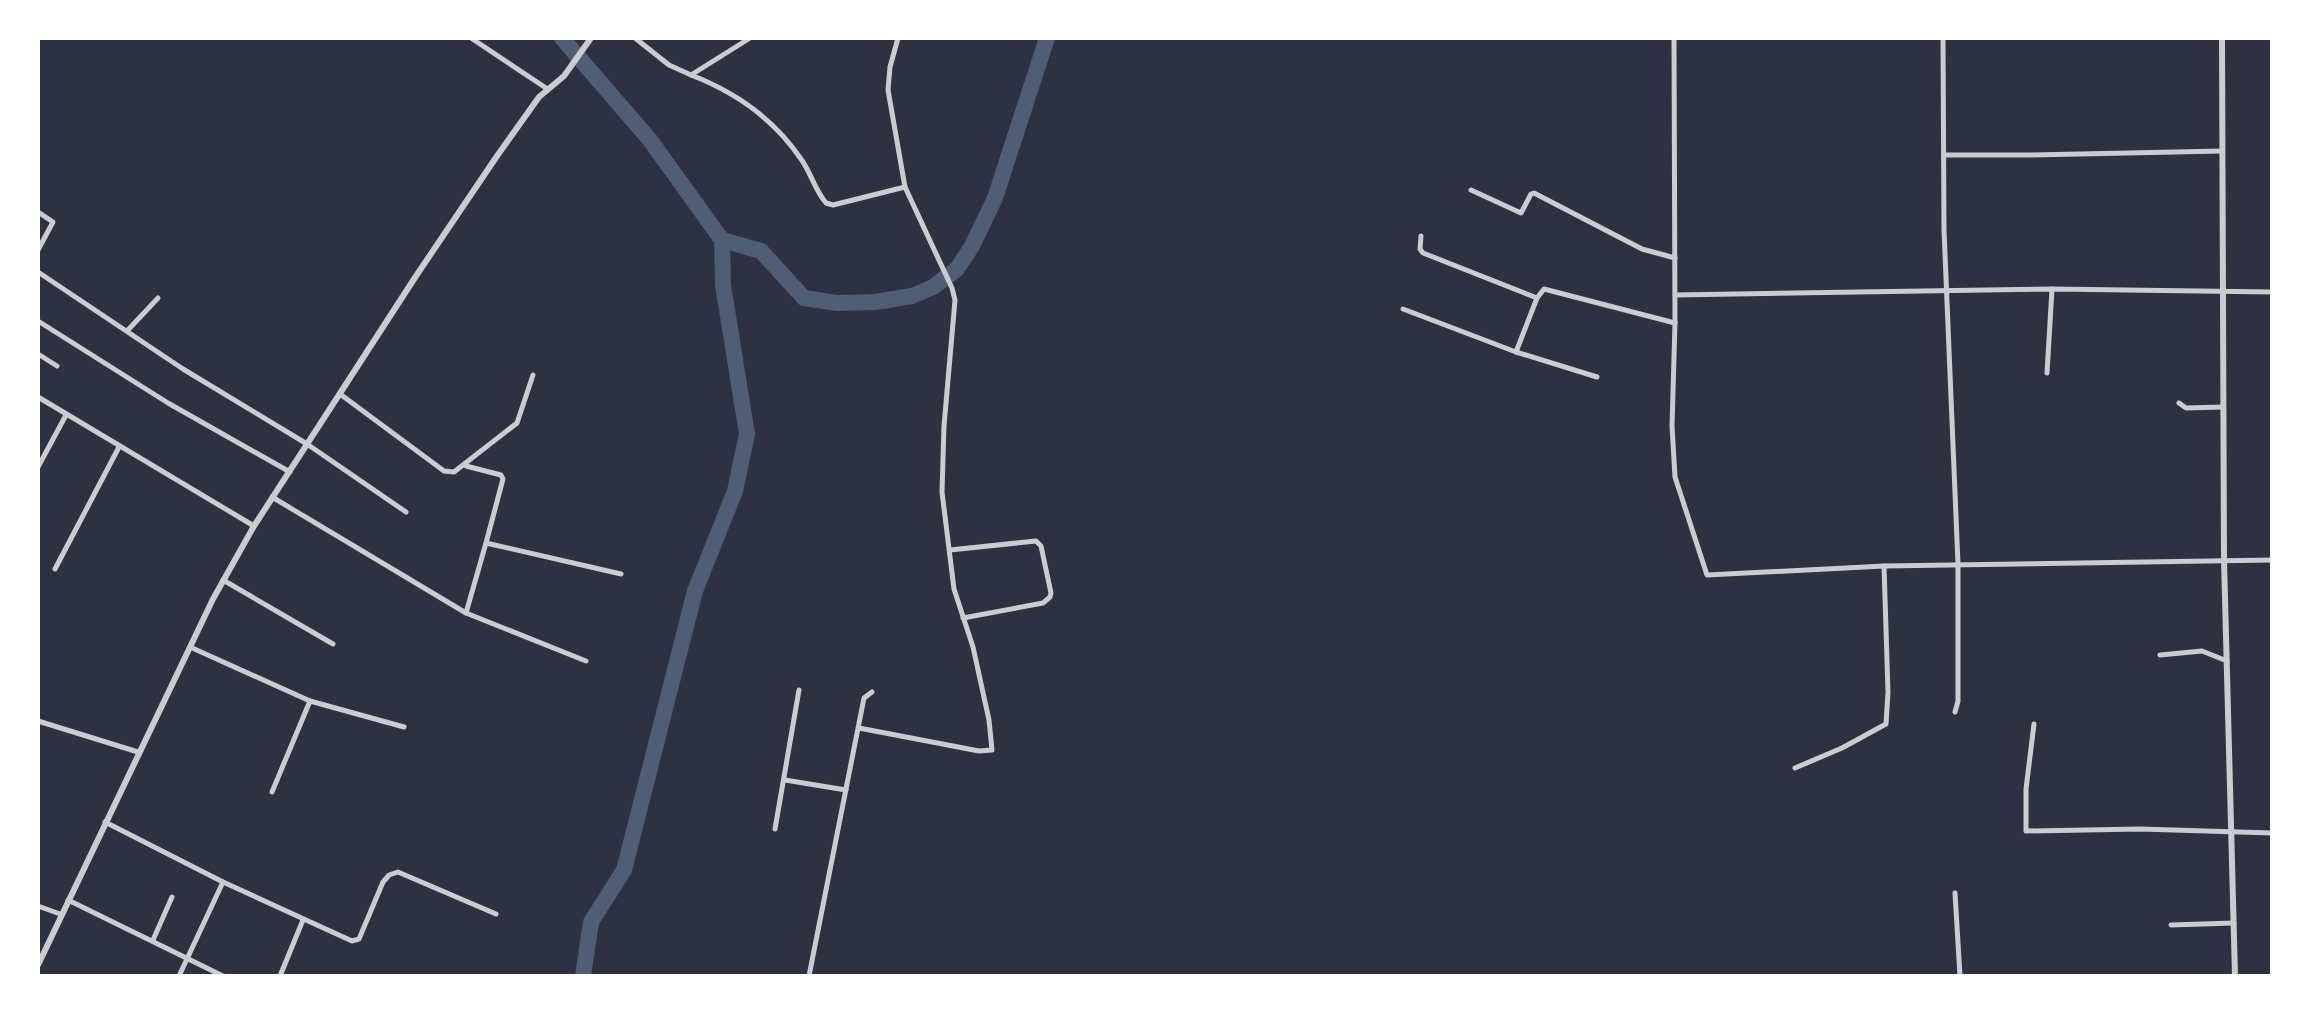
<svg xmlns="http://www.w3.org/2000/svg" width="2310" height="1014" font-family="Arial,sans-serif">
<rect width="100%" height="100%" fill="#2d3142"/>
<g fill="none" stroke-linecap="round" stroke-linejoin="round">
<g stroke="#4f5d75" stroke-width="16">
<path d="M562,38L650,140L722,240L723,285L747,434L735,491L695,591L624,870L591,922L583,976"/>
<path d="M722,240L761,251L804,298L837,303L875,302L912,296L933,287L957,269L972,246L995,198L1047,38"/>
</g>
<g stroke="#caccd0" stroke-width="5">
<path d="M471,38L546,88"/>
<path d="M635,38L669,65L691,75L750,38"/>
<path d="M1674,38L1675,323L1672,426L1675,477L1707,575L1884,566L2272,560"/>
<path d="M1943,38L1944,230L1958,564V701L1955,712"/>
<path d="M691,75C735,92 774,119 801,159C811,173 815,190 826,203L833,205L905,187"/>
<path d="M1944,155H2032L2222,151"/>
<path d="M1471,190L1521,213L1531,194L1534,193L1642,249L1675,258"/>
<path d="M38,212L53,222L38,250"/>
<path d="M1421,236L1420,249L1423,253L1537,298"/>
<path d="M38,272L183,369L307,444L406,512"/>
<path d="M1675,295L2052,289L2272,292"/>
<path d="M1403,309L1516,352"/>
<path d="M38,321L168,403L290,472"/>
<path d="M127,331L158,298"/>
<path d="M38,354L57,366"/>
<path d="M2047,373L2052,289"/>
<path d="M1597,377L1516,352L1537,298L1544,289L1675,323"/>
<path d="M340,394L444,471L454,472L517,423L533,375"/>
<path d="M38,397L254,526"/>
<path d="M2179,403L2186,408L2223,407"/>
<path d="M466,466L501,475L503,479L486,543"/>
<path d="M38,467L66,415"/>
<path d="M272,497L466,613L586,661"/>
<path d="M950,550L1036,541L1041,546L1051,593L1050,597L1043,603L963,618"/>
<path d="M55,569L119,447"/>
<path d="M223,580L333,644"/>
<path d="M466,613L486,543L621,574"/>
<path d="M190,647L310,701L272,792"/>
<path d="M2160,655L2202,651L2227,661"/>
<path d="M310,701L404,727"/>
<path d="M38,721L138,752"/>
<path d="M2034,724L2026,789V831L2140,829L2272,833"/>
<path d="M859,728L979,751L992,750L989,720L973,647L954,589L942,492L944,426L955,300L952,288L905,187L888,90L890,67L898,38"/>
<path d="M1795,768L1842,748L1886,724L1888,692L1884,566"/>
<path d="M785,780L846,790"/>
<path d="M105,822L223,882L352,941L359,939L383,882L389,875L398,872L496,914"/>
<path d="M775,829L799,690"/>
<path d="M1955,893L1960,976"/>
<path d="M68,900L223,976"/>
<path d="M38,906L60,914"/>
<path d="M2171,925L2234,923"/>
<path d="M153,940L172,897"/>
<path d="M179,976L223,882"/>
<path d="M280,976L303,920"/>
<path d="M809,976L864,698L872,692"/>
</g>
<g stroke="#caccd0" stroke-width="6">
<path d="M2222,38L2224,560L2235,976"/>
<path d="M38,965L213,599L254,526L416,276L497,156L539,97L564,76L591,38"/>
</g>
</g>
<rect width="2310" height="1014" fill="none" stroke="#ffffff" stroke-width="80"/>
</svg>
